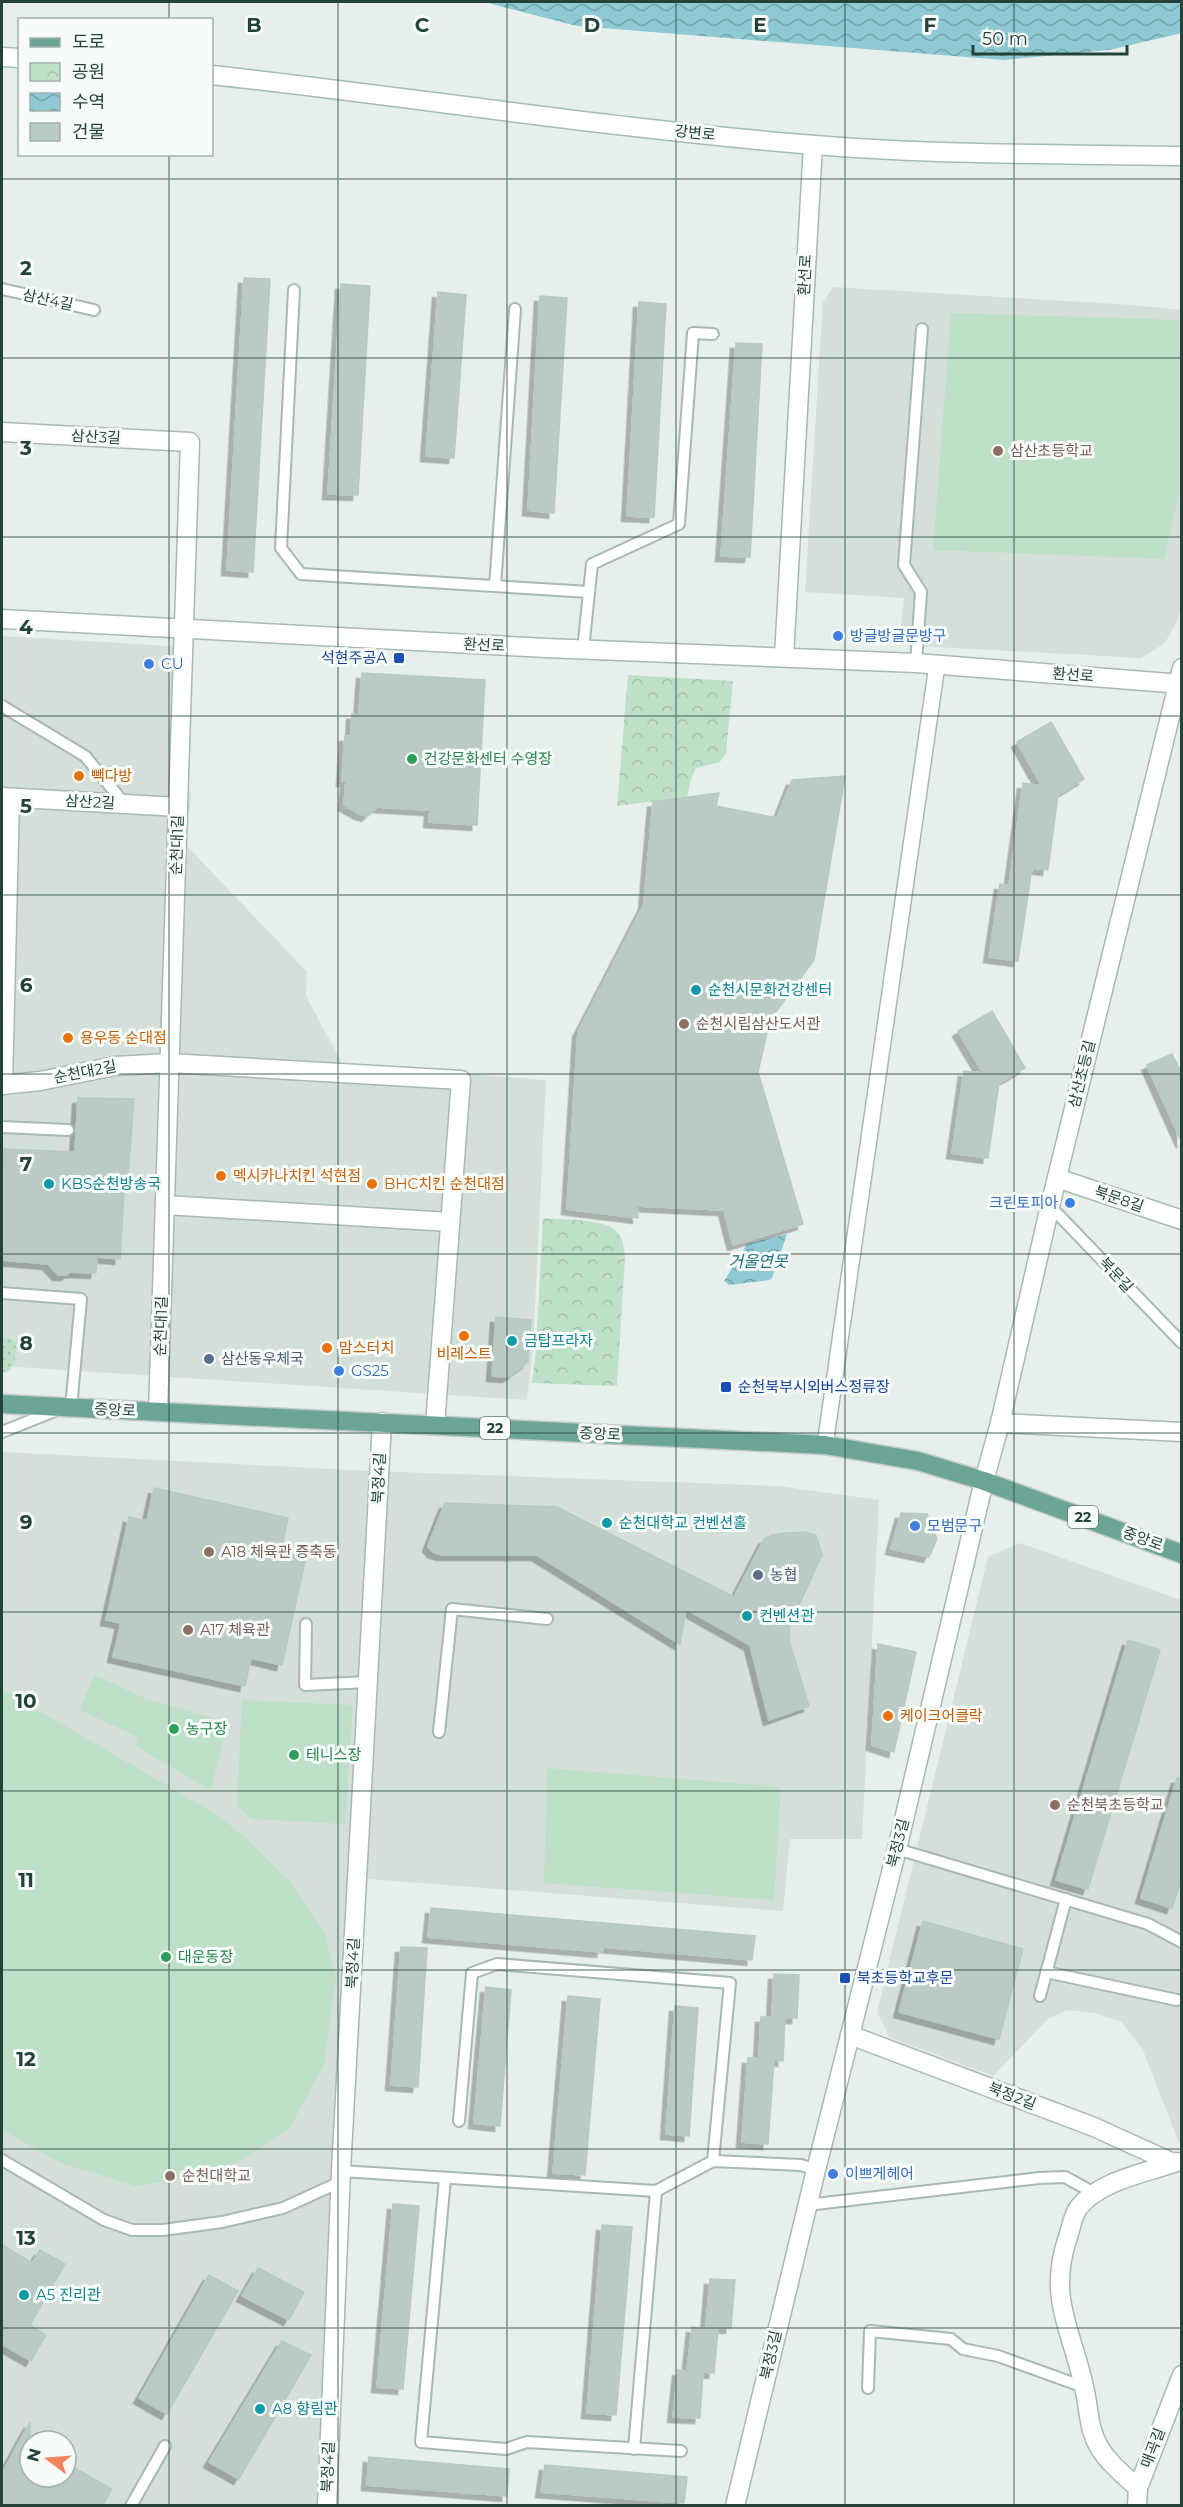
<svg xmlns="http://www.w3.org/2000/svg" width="1183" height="2507" font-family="Montserrat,'Noto Sans KR',sans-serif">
<defs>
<pattern id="grass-dots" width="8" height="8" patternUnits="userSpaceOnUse" patternTransform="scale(1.5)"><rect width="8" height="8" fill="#bfe0c8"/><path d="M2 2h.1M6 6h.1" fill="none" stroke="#a4c1ad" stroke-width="1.8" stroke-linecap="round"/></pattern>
<pattern id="park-crowns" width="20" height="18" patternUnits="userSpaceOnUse" patternTransform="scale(1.5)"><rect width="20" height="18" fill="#bfe0c8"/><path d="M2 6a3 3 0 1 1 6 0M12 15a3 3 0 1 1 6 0" fill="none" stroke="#a4c1ad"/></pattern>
<pattern id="water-waves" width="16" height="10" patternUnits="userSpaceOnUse" patternTransform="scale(1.5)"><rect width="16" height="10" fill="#8ec9d4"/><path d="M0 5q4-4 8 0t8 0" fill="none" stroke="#74a5ad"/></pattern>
<filter id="shadow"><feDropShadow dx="-5.5" dy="5.5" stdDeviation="0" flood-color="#0004"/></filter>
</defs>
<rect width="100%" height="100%" fill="#e6efeb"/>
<g fill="#d4dfda" fill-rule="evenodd">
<path d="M833,287L1133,305L1181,310V606L1177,621L1165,643L1141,658L899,645L904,598L805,592L823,302Z"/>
<path d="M2,636L186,647L178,791L191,792L187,846L307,972L306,996L343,1065L546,1080L533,1347L527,1400L2,1366Z"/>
<path d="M2,1452L371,1471L778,1486L879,1500L862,1839H790L783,1911L356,1878L319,2505H2ZM30,2441H66V2477H30Z"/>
<path d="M1020,1543L1181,1600V2142L1179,2143L1143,2050L1122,2022L1094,2013L1068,2010L1049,2018L993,2076L889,2037L877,2012L988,1557Z"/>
</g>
<path fill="url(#grass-dots)" d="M2,1338L13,1339L16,1342C15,1355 17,1371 2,1373Z"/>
<g fill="url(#park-crowns)">
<path d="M628,675L733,681L726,753L720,762L696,768L691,779L687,797L617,806Z"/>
<path d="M543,1218C561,1220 604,1218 616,1231C623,1237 624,1248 625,1257L617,1386L532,1383L536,1351Z"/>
</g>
<g fill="#bfe0c8">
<path d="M951,313L1181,320V484L1164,559L933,550Z"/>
<path d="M95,1675L146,1699L228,1722L211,1790L135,1746L138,1737L79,1710Z"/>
<path d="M2,1692L9,1693L209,1810L237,1830L290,1881L325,1934L336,1979L324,2065L289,2129L220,2173L135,2186L61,2163L2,2130Z"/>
<path d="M242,1700L353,1705L345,1824L251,1819L237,1806Z"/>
<path d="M547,1768L781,1787L774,1900L544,1883Z"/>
</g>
<g fill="url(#water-waves)">
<path d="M484,2H1181L1182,33L1109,50L1004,60L577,26Z"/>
<path d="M787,1234L772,1278L769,1280L729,1285L724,1281L747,1244Z"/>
</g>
<g fill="#bbcac4" stroke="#b8c9c2" stroke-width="1.5" filter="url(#shadow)">
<path d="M244,278L270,279L253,572L227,570Z"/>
<path d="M341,284L370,286L358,495L328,494Z"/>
<path d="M438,292L466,295L454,458L426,456Z"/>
<path d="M540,296L567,298L554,513L528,510Z"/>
<path d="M639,302L666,304L654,517L627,516Z"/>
<path d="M736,343L762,344L750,557L721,556Z"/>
<path d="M362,673L485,680L477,825L429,822L430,810L377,807L367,816L360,814L344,805L346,781H342L345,736H351L352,714H359Z"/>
<path d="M1051,722L1084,779L1058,795L1048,870L1032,868L1018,961L989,957L1000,884L1009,886L1023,783L1042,786L1017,742Z"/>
<path d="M845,776L814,960L770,1020L758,1072L803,1224L733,1245L724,1210L637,1206L638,1218L567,1209L578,1032L644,904L653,802L719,793L716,806L777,818L792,780Z"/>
<path d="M992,1011L1025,1068L999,1083L988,1158L952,1153L964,1071L983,1073L958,1031Z"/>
<path d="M1172,1054L1182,1074V1143L1147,1065Z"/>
<path d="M78,1098L134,1099L128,1176H125L120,1259L97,1257L96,1273L70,1272L67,1275H58L48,1264L2,1260V1177L4,1149L75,1152Z"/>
<path d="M496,1317L531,1320L528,1362L508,1377L492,1376Z"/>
<path d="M154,1488L288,1518L282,1547L307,1553L282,1665L251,1658L245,1686L113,1657L121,1623L106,1620L129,1517L147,1521Z"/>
<path d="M445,1503L557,1507L734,1597L764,1539L772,1535L787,1533L804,1532L816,1535L822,1555L790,1625L789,1640L809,1706L769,1720L750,1645L686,1609L680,1644L537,1555H442L433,1552L428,1546Z"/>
<path d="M901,1513L927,1514L937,1539L929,1557L891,1549Z"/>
<path d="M1128,1640L1160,1650L1088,1889L1056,1880Z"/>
<path d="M878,1644L916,1652L894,1752L872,1745Z"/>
<path d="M1177,1778H1182V1878L1172,1908L1141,1898Z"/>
<path d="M431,1908L755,1936L752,1960L603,1947L602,1952L428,1937Z"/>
<path d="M923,1921L1023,1949L999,2039L899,2012Z"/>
<path d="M401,1947L427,1948L418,2087L391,2085Z"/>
<path d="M774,1974L799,1975L797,2018H785L783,2061L774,2060L768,2144L742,2142L748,2058H759L761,2017H772Z"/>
<path d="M486,1987L511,1990L500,2126L474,2123Z"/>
<path d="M568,1996L600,1999L585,2175L553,2173Z"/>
<path d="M675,2006L698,2008L689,2136L666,2134Z"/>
<path d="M393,2204L419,2206L403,2389L377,2387Z"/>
<path d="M602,2225L632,2227L616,2415L587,2413Z"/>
<path d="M2,2245L32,2263L40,2250L65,2264L30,2325L46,2335L31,2361L2,2344Z"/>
<path d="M258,2268L304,2292L289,2320L242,2296Z"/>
<path d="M209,2275L238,2291L167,2414L139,2398Z"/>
<path d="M710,2279L735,2280L731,2328L706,2327Z"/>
<path d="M692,2327L718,2330L714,2373L703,2372L700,2418L673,2417L678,2370L687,2371Z"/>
<path d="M282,2341L311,2355L239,2479L209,2462Z"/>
<path d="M30,2422V2477H66V2463L112,2489L103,2505H2V2473Z"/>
<path d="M369,2457L509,2469L507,2496L367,2485Z"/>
<path d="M545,2465L687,2477L684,2503L541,2492Z"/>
</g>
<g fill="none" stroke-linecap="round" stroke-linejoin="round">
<defs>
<g id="service">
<path d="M2,289L94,310"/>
<path d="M294,290L281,548L301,574L589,592"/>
<path d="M495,586L515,309"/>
<path d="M583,650L592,564L679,524L693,333L713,334"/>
<path d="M916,663L921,592L904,565L922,329"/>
<path d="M2,706L85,756L124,803"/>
<path d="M2,1127L68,1130"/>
<path d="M1050,1206L1182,1343"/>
<path d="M2,1293L81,1299L71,1408"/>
<path d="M2,1432L57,1410"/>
<path d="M306,1624L305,1685L369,1682"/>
<path d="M439,1732L452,1609L547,1619"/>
<path d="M897,1849L1148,1924L1182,1942"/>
<path d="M1046,1972L1177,2000"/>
<path d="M1040,1996L1066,1899"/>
<path d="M459,2121L472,1973L497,1964L730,1983L713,2161"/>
<path d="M2,2160L104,2220L132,2230H163L222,2222L283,2208L340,2182"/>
<path d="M341,2171L656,2191L713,2161L801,2165L816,2170"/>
<path d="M445,2178L421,2442L506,2449L527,2442L681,2451"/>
<path d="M807,2205L1039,2178L1065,2177L1094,2193"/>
<path d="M868,2388L870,2331L951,2339L963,2349L998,2356L1084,2387"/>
<path d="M634,2449L656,2191"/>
<path d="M131,2506L165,2446"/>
</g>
<path id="pedestrian" d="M825,1445L937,665"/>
<g id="minor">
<path d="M2,432L190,442L158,1412"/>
<path d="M784,657L813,145"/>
<path d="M2,797L178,807"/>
<path d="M2,1085L40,1081L115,1066L169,1063L461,1080L435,1425"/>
<path d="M3,1085L10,798"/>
<path d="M1057,1178L1182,1220"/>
<path d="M165,1205L450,1222"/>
<path d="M1000,1423L1182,1432"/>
<path d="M850,2035L1094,2127L1173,2163L1177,2162"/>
<path d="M1138,2488L1182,2375"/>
<path d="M327,2506L341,2171L382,1422"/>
<path d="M735,2506L816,2170L897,1849L984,1481"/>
<path d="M1137,2506L1138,2488C1124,2475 1107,2462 1098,2445C1088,2427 1089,2407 1084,2387C1072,2330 1047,2298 1068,2237C1071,2228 1073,2214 1079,2207C1100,2181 1142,2174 1173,2163"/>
</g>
<g id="tertiary">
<path d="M2,619L546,648L916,663L1182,684"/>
<path d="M984,1481L1000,1423L1050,1206L1182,668"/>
</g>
<g id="secondary">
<path d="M2,57L20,58"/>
<path d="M212,75C413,97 613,129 815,145C937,155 1059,154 1182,156"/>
</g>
<path id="primary" d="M2,1404L825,1445L918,1461L984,1481L1182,1554"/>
</defs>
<use href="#service" stroke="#a8b8b2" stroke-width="14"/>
<use href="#pedestrian" stroke="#a8b8b2" stroke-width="18"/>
<use href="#minor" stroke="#a8b8b2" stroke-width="21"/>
<use href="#tertiary" stroke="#a8b8b2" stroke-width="21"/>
<use href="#secondary" stroke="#a4bbb3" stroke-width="21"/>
<use href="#primary" stroke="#c2cac8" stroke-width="21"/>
<use href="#service" stroke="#fff" stroke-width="10"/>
<use href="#pedestrian" stroke="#fff" stroke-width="15"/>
<use href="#minor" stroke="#fff" stroke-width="18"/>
<use href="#tertiary" stroke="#fff" stroke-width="18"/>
<use href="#secondary" stroke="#fff" stroke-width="18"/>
<use href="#primary" stroke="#6aa596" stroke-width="18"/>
</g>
<path fill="none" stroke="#24423a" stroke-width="1.5" stroke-opacity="0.55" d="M169,2V20M338,2V2506M507,2V2506M676,2V2506M845,2V2506M1014,2V2506M169,154V2506M2,179H1182M2,358H1182M2,537H1182M2,716H1182M2,895H1182M2,1074H1182M2,1254H1182M2,1433H1182M2,1612H1182M2,1791H1182M2,1970H1182M2,2149H1182M2,2328H1182"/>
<g fill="#8d6e63" stroke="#f7fbf9" stroke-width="2">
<circle cx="998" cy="451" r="6"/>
<circle cx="684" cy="1024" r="6"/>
<circle cx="209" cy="1552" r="6"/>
<circle cx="188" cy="1630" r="6"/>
<circle cx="1055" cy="1805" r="6"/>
<circle cx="170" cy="2176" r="6"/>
</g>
<g fill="#3f7fe0" stroke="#f7fbf9" stroke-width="2">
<circle cx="838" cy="636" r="6"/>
<circle cx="149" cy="664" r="6"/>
<circle cx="1070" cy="1203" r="6"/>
<circle cx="339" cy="1371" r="6"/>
<circle cx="915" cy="1526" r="6"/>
<circle cx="833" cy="2174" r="6"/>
</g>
<g fill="#1a4fb4" stroke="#f7fbf9" stroke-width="2">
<rect x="393" y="652" width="12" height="12" rx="3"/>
<rect x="720" y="1381" width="12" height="12" rx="3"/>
<rect x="839" y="1972" width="12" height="12" rx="3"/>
</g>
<g fill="#2e9e5b" stroke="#f7fbf9" stroke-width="2">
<circle cx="412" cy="759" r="6"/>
<circle cx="174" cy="1729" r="6"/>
<circle cx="294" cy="1755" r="6"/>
<circle cx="166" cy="1957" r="6"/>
</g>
<g fill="#e8710a" stroke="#f7fbf9" stroke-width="2">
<circle cx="79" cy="776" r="6"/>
<circle cx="68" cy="1038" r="6"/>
<circle cx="221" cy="1176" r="6"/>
<circle cx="372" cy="1184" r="6"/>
<circle cx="464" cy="1336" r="6"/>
<circle cx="327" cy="1348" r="6"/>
<circle cx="888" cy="1716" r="6"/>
</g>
<g fill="#0f9aa8" stroke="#f7fbf9" stroke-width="2">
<circle cx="696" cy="990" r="6"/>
<circle cx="49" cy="1184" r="6"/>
<circle cx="512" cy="1341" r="6"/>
<circle cx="607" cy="1523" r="6"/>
<circle cx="747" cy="1616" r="6"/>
<circle cx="24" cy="2295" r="6"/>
<circle cx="260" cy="2409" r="6"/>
</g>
<g fill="#5c6f8a" stroke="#f7fbf9" stroke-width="2">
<circle cx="209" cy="1359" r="6"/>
<circle cx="758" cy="1575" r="6"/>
</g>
<g text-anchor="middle" stroke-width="6" stroke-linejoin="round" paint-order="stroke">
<g fill="#f7fbf9" stroke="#637a73" stroke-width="1.5">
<rect x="480" y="1417" width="30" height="22" rx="4.5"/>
<rect x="1068" y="1506" width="30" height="22" rx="4.5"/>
</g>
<g font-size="14" font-weight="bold" fill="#24423a">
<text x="495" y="1433">22</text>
<text x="1083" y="1522">22</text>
</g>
<g font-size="15" fill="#24423a" stroke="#f7fbf9">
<text transform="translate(695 133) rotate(6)" y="5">강변로</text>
<text transform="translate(805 275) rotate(-87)" y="5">환선로</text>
<text transform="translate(48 300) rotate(12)" y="5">삼산4길</text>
<text transform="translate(96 437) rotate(3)" y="5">삼산3길</text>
<text transform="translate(484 645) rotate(3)" y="5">환선로</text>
<text transform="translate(1073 675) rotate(4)" y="5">환선로</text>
<text transform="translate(90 802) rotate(3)" y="5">삼산2길</text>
<text transform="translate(177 845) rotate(-88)" y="5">순천대1길</text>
<text transform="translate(85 1072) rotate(-11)" y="5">순천대2길</text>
<text transform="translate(1082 1074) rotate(-76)" y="5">삼산초등길</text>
<text transform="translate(1119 1199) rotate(19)" y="5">북문8길</text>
<text transform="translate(1116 1275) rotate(47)" y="5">북문길</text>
<text transform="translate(161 1326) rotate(-88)" y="5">순천대1길</text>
<text transform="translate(115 1410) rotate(3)" y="5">중앙로</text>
<text transform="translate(600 1434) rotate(3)" y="5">중앙로</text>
<text transform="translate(379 1478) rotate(-87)" y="5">북정4길</text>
<text transform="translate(1143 1539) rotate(20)" y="5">중앙로</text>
<text transform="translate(898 1843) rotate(-76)" y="5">북정3길</text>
<text transform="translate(353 1963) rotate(-87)" y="5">북정4길</text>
<text transform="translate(1012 2096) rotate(21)" y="5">북정2길</text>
<text transform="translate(771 2355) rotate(-77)" y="5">북정3길</text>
<text transform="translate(1153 2448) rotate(-69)" y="5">매곡길</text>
<text transform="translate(328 2467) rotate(-88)" y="5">북정4길</text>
</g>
<g font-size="15" fill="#785e54" stroke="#f7fbf9" text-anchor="start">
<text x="1010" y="456">삼산초등학교</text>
<text x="696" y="1029">순천시립삼산도서관</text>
<text x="221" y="1557">A18 체육관 증축동</text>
<text x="200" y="1635">A17 체육관</text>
<text x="1067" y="1810">순천북초등학교</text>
<text x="182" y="2181">순천대학교</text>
</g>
<g font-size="15" fill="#366cbe" stroke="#f7fbf9" text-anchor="start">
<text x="850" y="641">방글방글문방구</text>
<text x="161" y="669">CU</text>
<text x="1058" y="1208" text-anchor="end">크린토피아</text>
<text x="351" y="1376">GS25</text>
<text x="927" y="1531">모범문구</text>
<text x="845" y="2179">이쁘게헤어</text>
</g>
<g font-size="15" fill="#164399" stroke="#f7fbf9" text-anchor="start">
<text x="387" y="663" text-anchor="end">석현주공A</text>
<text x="738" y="1392">순천북부시외버스정류장</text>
<text x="857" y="1983">북초등학교후문</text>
</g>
<g font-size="15" fill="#27864d" stroke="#f7fbf9" text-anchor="start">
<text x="424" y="764">건강문화센터 수영장</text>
<text x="186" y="1734">농구장</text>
<text x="306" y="1760">테니스장</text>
<text x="178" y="1962">대운동장</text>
</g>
<g font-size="15" fill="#c56008" stroke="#f7fbf9" text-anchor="start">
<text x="91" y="781">빽다방</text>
<text x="80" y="1043">용우동 순대점</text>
<text x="233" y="1181">멕시카나치킨 석현점</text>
<text x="384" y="1189">BHC치킨 순천대점</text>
<text x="339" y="1353">맘스터치</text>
<text x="464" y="1359" text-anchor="middle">비레스트</text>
<text x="900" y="1721">케이크어클락</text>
</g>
<g font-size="15" fill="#0d838f" stroke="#f7fbf9" text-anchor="start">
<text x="708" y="995">순천시문화건강센터</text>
<text x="61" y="1189">KBS순천방송국</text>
<text x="524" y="1346">금탑프라자</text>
<text x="619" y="1528">순천대학교 컨벤션홀</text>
<text x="759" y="1621">컨벤션관</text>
<text x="36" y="2300">A5 진리관</text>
<text x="272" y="2414">A8 향림관</text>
</g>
<g font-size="15" fill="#4e5e75" stroke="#f7fbf9" text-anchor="start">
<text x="221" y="1364">삼산동우체국</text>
<text x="770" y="1580">농협</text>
</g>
<g font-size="16" font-style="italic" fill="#1c6f80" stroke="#f7fbf9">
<text x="758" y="1267">거울연못</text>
</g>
</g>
<g font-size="20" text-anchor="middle" font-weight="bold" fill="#24423a" stroke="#f7fbf9" stroke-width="6" stroke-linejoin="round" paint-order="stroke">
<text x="254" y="32">B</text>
<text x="422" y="32">C</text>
<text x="592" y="32">D</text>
<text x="760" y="32">E</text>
<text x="930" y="32">F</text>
<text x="26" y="275">2</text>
<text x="26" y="455">3</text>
<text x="26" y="634">4</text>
<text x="26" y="813">5</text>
<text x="26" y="992">6</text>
<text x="26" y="1171">7</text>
<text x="26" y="1350">8</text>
<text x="26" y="1529">9</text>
<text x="26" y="1708">10</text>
<text x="26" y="1887">11</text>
<text x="26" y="2066">12</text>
<text x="26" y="2245">13</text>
</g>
<rect width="1183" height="2507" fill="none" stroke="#24423a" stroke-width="6"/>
<rect x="18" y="18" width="195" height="138" fill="#f7fbf9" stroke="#a3b1ad" stroke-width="1.5"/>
<rect x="30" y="38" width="30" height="9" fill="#6aa596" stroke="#a3b1ad" stroke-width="1.5"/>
<text x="72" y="48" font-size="18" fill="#24423a">도로</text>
<rect x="30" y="63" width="30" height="18" fill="url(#park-crowns)" stroke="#a3b1ad" stroke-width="1.5"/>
<text x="72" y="78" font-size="18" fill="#24423a">공원</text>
<rect x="30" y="93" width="30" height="18" fill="url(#water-waves)" stroke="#a3b1ad" stroke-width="1.5"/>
<text x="72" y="108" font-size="18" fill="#24423a">수역</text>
<rect x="30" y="123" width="30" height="18" fill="#bbcac4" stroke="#a3b1ad" stroke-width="1.5"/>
<text x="72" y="138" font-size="18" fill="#24423a">건물</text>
<g transform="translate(48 2459) rotate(286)"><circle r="28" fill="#f7fbf9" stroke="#a3b1ad" stroke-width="1.5"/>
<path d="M0-4.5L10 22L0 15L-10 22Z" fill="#f4845f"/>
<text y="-9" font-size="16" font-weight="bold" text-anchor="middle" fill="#24423a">N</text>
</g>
<path d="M973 45v9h154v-9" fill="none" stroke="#24423a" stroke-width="3"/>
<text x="982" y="45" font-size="18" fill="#24423a" stroke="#f7fbf9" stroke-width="4.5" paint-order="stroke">50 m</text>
</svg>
